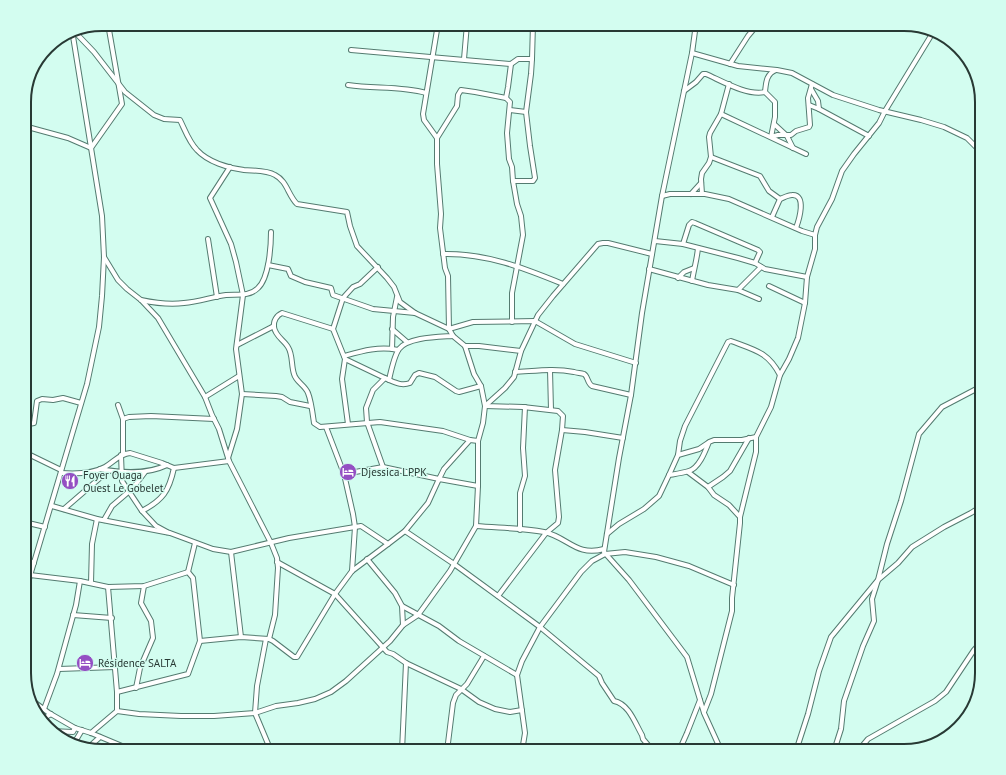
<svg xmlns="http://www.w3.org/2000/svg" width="1006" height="775" font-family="'PT Sans',sans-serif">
<rect width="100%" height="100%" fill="#d3fdf0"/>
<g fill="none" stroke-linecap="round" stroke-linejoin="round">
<defs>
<g id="street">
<path d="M438,24L423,114L424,120L437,138V164L441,214L440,228L445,268L448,276L449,329L473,322L535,321L575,344L636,363"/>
<path d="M696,24L692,53L662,196L642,313L631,395L619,458L604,552L629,580L687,657L704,713L719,746L723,751"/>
<path d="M73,30L94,52L125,92L154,115L164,119L180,120C185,130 189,142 197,150C208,162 228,168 244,170C254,171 266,170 275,175C287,181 288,195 297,204L347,212L350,226L357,246L387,278L394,287L400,302L415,313L449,329L453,336L465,346L474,374L481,386L485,406L523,407L558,411L563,416L562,430L555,470L559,517L558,523L546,533L498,596"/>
<path d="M351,50L511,64"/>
<path d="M692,53L738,66L777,70L792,73L833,95L879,110L921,120L944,127L967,138L982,153"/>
<path d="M464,59L467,24"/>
<path d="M730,64L748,36L758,24"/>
<path d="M776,70C766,74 766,83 765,92L775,102V117L771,137L778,135H791L796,131L809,127L810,125L808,98L812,84"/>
<path d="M348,85C374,89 401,86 426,93"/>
<path d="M811,89L818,101L819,109"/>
<path d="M684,91L696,82L703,74H706C722,81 747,96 765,92"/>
<path d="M506,98L510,102L507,133L509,159L512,167L513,181L517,204L521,216L523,235L512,293V322"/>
<path d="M809,105L819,109L869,136"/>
<path d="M510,110L526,112"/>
<path d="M721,114L806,154"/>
<path d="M774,124L787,136L793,148"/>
<path d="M24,126L68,138L91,148L122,104L108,24"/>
<path d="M437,138L457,106L458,95L461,90L475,92L506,98L508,87L511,64L518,59H532L533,24"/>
<path d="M711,157L760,176L769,191L780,199"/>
<path d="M513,181H533L535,178L530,146L526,112L531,74L532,59"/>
<path d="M691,194L701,183"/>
<path d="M702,194L701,179L702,173L709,163L711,157L709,137L710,133L721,114L729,84"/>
<path d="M662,196L670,194H705L729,199L802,231L815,235"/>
<path d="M772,217L780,199C783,198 788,195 792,195C807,194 799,220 796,228"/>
<path d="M208,239L217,297"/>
<path d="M655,241L683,244L738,258L755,263L765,269L807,277"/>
<path d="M683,244L689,225L692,222L695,223L758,250L760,252L755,263"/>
<path d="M443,254C486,253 524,268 563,284"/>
<path d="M104,257L118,280L127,289L141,300L158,318L205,397L212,415L219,429L229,461L271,543L277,558L278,568L275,615L269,639"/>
<path d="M268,265L288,269L291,276L305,282L331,288L333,295L373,309L415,313"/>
<path d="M649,269L708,285L738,290L759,299"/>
<path d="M678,278L684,272L694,268"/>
<path d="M692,281C694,269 697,259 698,248"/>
<path d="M769,286L805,303"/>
<path d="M738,290L761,267"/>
<path d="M141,300C155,303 170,305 184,303C198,302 212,297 226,295C237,294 249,297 258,288C269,278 271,246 271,232"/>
<path d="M333,329L282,313C277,315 273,321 274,327C275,336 284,340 288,347C293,355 291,365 294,374C296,382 305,385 308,393C311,400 313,416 314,423L320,427L380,422L443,431L470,440"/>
<path d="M392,329L407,342"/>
<path d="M237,345L274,326"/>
<path d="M465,346H479L521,351"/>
<path d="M392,349L393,317L397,297"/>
<path d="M344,356C362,351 379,346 398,350"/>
<path d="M345,359L389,380C391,371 394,356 399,349C408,337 439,337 453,336"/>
<path d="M550,370L551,410"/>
<path d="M515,372C535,371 555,368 574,372C577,373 581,373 584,374C588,376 587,383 592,386L631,395"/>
<path d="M389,380C396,383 402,386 410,383L415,375L419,373L435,377L456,391L459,392L481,386"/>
<path d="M242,394L276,396L282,397L290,402L310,406"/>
<path d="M205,397L239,376"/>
<path d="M118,405L123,419V454"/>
<path d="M123,419L129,417L151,416L214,419"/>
<path d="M348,424L342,379L345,359L333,329L343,298L353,287L360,284L378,267"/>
<path d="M24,425L34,423L37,401L42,399L53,400L63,398L81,403"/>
<path d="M326,427L344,474L353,514L355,527L352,571"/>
<path d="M562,430L585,432L623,438"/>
<path d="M24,452L61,470"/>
<path d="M121,455L122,481L142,511"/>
<path d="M678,455L680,441L685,426L728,342L731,341C755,350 768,352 780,375"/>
<path d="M228,458L237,429L242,394L236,349L243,295L236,262L231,244L210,198L230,167"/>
<path d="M383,467L367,422L366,408L373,390L385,378"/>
<path d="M100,469C122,473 146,475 167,465"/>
<path d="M688,472L708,487L714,495L729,505L740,517V523L732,598V611L711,694L704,712"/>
<path d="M61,473C75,474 92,474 105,467C114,462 119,454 130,453L162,463L174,468L229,461"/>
<path d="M344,474L383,467L439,479L444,469L470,440L478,441"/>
<path d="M669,475L678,455L699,449L708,443"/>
<path d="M708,487L723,477L730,471L749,438"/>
<path d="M52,506L97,519L170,533L213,549L231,552L289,538L361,526L388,544L405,531L428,503L439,479L478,486"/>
<path d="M64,509L108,471"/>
<path d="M740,517L756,452V437"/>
<path d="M104,520L112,506L133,488L145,472"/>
<path d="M24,522L45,527"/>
<path d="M476,526C499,528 522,528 544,532C568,537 576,557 604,549"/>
<path d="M520,530V493L525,476L523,448L525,407"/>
<path d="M405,531L454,564L540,627L599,676L602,683L614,701C629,704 635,723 642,735L643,739L653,751"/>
<path d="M167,532L156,526L142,511C163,500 169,491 174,468"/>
<path d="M607,534L619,524L644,509L659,496L669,475C675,474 683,473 689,471C699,468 705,452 709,442L714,440H742L756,437L771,407L780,375L789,359L798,338L805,303L807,277L815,249V235L817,227L832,199L842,171L854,154L879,123L885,111L932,34"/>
<path d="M231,552L241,637"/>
<path d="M24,558L34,563"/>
<path d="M367,559L395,593L402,606L439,626L459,641L517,675"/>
<path d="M277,562L335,594L387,652L393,654L406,663L461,689L479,702L495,709L510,712L522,710"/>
<path d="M188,572L195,543"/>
<path d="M30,575L80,581L108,587L144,586L188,572"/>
<path d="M91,583L92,544L97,519"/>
<path d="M108,587L117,692V711"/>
<path d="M24,596L87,384L99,327L102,296L104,257L102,216L72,30"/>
<path d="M402,606L403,625"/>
<path d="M73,615L112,618"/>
<path d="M266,639L257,686L255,713L271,751"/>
<path d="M200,641L241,637L269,639L273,641L294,657H297L335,594L352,571L388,544"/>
<path d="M59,669L115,667"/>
<path d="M136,688L140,668L153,638L151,621L141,603L144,586"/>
<path d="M117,692L188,674L200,641L193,578L188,572"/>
<path d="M30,699L49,713L75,728L91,733L134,751"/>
<path d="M44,709L57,674L76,605L80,581"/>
<path d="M39,716L46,717L51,714"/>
<path d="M51,731L73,732L75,728"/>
<path d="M91,733L117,711L139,714L181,716H214L255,713L276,706L298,703L315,699L331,692L346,681L390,641L403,625L418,615L450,571L476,526L478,486V441L483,423L485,406L505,388L514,377L521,351L538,315L553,296L598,244L603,243H608L652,254"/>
<path d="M74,741L76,740L82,730"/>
<path d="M89,747L100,737"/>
<path d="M447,748L461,751"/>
<path d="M402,751L406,663"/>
<path d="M447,751L453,703L456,695L467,684L484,656"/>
<path d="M522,751L525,733L517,675L522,661L540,627L581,572L592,561L605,554L625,552L656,557L689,566L734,585"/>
<path d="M679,751L687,733L700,700"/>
<path d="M701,751L719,746"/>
<path d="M796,751L808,714L819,671L831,637L878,580L887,544L901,501L919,434L942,407L982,386"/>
<path d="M834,751L841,729L844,701L863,646L874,621L872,599L878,580L898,563L912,547L944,527L971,513L982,506"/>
<path d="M858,751L868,739L935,701L946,692L974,650L982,641"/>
</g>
</defs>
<use href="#street" stroke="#547b70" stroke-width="6"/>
<use href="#street" stroke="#fff" stroke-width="4"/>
</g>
<defs>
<symbol id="hotel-disc" viewBox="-11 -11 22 22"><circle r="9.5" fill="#944fc3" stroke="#d3fdf0"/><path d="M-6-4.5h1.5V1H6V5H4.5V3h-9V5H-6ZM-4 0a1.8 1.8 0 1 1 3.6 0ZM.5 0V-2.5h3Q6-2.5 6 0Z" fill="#fff"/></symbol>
<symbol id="restaurant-disc" viewBox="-11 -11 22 22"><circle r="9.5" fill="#944fc3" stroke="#d3fdf0"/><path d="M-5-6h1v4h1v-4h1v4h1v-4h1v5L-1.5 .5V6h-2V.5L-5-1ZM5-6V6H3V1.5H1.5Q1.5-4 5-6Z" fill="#fff"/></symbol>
</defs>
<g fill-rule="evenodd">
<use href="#hotel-disc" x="338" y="462" width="20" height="20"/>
<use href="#restaurant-disc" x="60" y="471" width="20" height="20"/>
<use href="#hotel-disc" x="75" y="653" width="20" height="20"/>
</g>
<g text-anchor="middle" stroke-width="3" stroke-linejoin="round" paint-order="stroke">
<g font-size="11" fill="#283934" stroke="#d3fdf0" text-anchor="start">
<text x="361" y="476">Djessica LPPK</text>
<text x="83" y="479">Foyer Ouaga<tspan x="83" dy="13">Ouest Le Gobelet</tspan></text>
<text x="98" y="667">Résidence SALTA</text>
</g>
</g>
<path d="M0 0H1006V775H0ZM102 31H904A71 71 0 0 1 975 102V673A71 71 0 0 1 904 744H102A71 71 0 0 1 31 673V102A71 71 0 0 1 102 31Z" fill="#d3fdf0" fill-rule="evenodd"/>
<path fill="none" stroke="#283934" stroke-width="2" d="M102 31H904A71 71 0 0 1 975 102V673A71 71 0 0 1 904 744H102A71 71 0 0 1 31 673V102A71 71 0 0 1 102 31Z"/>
</svg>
